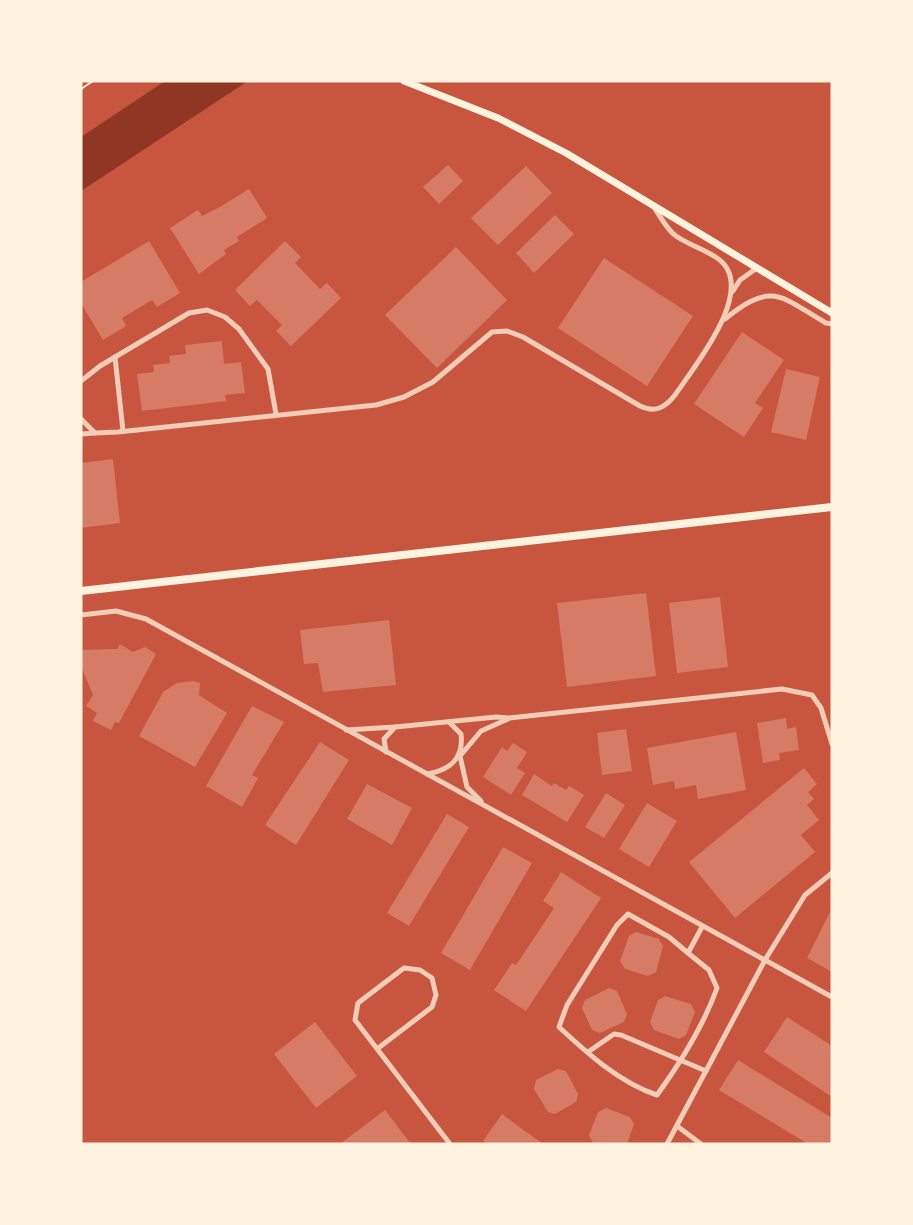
<svg xmlns="http://www.w3.org/2000/svg" width="913" height="1225" font-family="Arial,sans-serif">
<rect width="100%" height="100%" fill="#c8553d"/>
<path fill="#8f3625" d="M165,81H248L81,191V137Z"/>
<g fill="#d67c66">
<path d="M448,165L463,181L439,204L423,187Z"/>
<path d="M526,166L552,193L498,245L471,218Z"/>
<path d="M249,189L267,218L237,237L239,241L224,250L226,254L199,274L170,228L198,210L202,216L218,208Z"/>
<path d="M555,215L574,234L534,273L516,253Z"/>
<path d="M149,241L180,293L157,307L152,300L122,318L126,326L103,340L81,303V282Z"/>
<path d="M285,241L301,257L295,263L320,289L327,283L341,298L291,346L276,331L282,325L257,300L250,306L235,290Z"/>
<path d="M456,247L507,300L437,368L385,315Z"/>
<path d="M604,258L693,316L647,386L558,328Z"/>
<path d="M742,332L784,360L755,403L763,408L744,437L694,404Z"/>
<path d="M222,341L224,364L241,362L245,393L225,395L226,401L142,411L137,374L154,372L153,365L170,363L169,356L186,354L185,345Z"/>
<path d="M786,369L820,377L806,440L771,432Z"/>
<path d="M113,459L120,523L81,528V463Z"/>
<path d="M646,593L656,676L567,687L557,603Z"/>
<path d="M720,597L728,667L677,673L669,603Z"/>
<path d="M389,620L396,685L323,692L318,663L304,664L300,630Z"/>
<path d="M120,644L133,652L145,647L156,654L119,723L115,722L111,730L93,721L97,713L86,706L93,695L81,666V650L117,649Z"/>
<path d="M194,681L200,683L199,695L227,713L195,767L139,736L163,692L177,683Z"/>
<path d="M252,706L284,722L252,775L258,778L242,807L206,786Z"/>
<path d="M786,718L787,729L796,727L799,750L779,753L780,760L763,763L757,723Z"/>
<path d="M626,729L632,771L602,775L597,733Z"/>
<path d="M736,732L746,790L698,799L696,785L675,789L674,781L653,785L647,748Z"/>
<path d="M320,742L349,760L296,845L265,825Z"/>
<path d="M513,743L527,752L517,768L525,773L511,795L483,777L502,747L507,751Z"/>
<path d="M804,768L817,784L808,792L814,799L807,805L819,820L801,835L815,852L735,918L689,862Z"/>
<path d="M534,774L552,786L554,783L566,790L569,786L584,795L567,822L522,795Z"/>
<path d="M367,784L412,808L392,845L347,819Z"/>
<path d="M606,793L625,805L604,838L585,827Z"/>
<path d="M647,803L677,821L649,867L619,849Z"/>
<path d="M447,814L469,827L409,926L387,913Z"/>
<path d="M503,847L532,863L470,970L441,953Z"/>
<path d="M561,872L601,898L526,1011L494,990L512,963L516,965L554,908L543,901Z"/>
<path d="M832,908V972L807,958Z"/>
<path d="M636,932L659,939L663,946L656,972L648,976L625,969L620,961L629,936Z"/>
<path d="M609,988L617,991L627,1014L624,1022L600,1033L592,1030L582,1008L585,1000Z"/>
<path d="M665,996L691,1004L695,1012L686,1035L679,1039L654,1030L650,1022L658,1000Z"/>
<path d="M787,1017L832,1046V1097L764,1052Z"/>
<path d="M315,1022L357,1076L316,1108L274,1054Z"/>
<path d="M738,1060L832,1118V1144H808L719,1090Z"/>
<path d="M558,1069L566,1071L578,1094L576,1102L555,1114L548,1112L534,1089L536,1080Z"/>
<path d="M606,1108L630,1117L634,1124L627,1144L593,1143L589,1135L598,1112Z"/>
<path d="M385,1110L411,1144H340Z"/>
<path d="M502,1114L525,1131L543,1144H487L483,1141Z"/>
</g>
<g fill="none" stroke-linecap="round" stroke-linejoin="round">
<path stroke="#fff3e0" stroke-width="2" d="M81,89L93,81"/>
<g stroke="#f1ccb7" stroke-width="5">
<path d="M733,291L740,280L757,268"/>
<path d="M725,319C772,281 780,296 826,323L832,324"/>
<path d="M115,357L123,431"/>
<path d="M81,381L100,366L189,313L207,310L225,317L239,329L268,369L276,414"/>
<path d="M81,419L95,433L118,432L376,405L404,397L433,382L492,332L507,331L523,337L640,406C655,413 665,408 675,395C694,367 760,287 717,258C704,249 689,245 676,236C667,230 660,216 654,207"/>
<path d="M81,434L95,433"/>
<path d="M81,615L116,611L146,619L832,997"/>
<path d="M346,730L395,727"/>
<path d="M386,752L384,739L395,727L496,717L509,718L782,689L812,695L821,708L832,744"/>
<path d="M427,774C450,770 464,759 461,734L449,722"/>
<path d="M481,801L467,787L460,756L481,731L508,719"/>
<path d="M688,953L669,937L628,914L617,925L567,1005L559,1027C587,1053 620,1083 657,1095C681,1062 703,1027 717,988L709,970L688,953L702,927"/>
<path d="M377,1049L432,1007L436,995L432,978L420,970L404,968L358,1003L355,1020L450,1144"/>
<path d="M588,1052L614,1034L621,1035L706,1071"/>
<path d="M677,1126L701,1144"/>
<path d="M667,1144L765,960L805,895L832,873"/>
</g>
<path stroke="#fff3e0" stroke-width="7" d="M404,81L498,118L566,153L832,313"/>
<path stroke="#fff3e0" stroke-width="8" d="M81,591L832,507"/>
</g>
<rect width="913" height="1225" fill="none" stroke="#fff3e0" stroke-width="165"/>
</svg>
